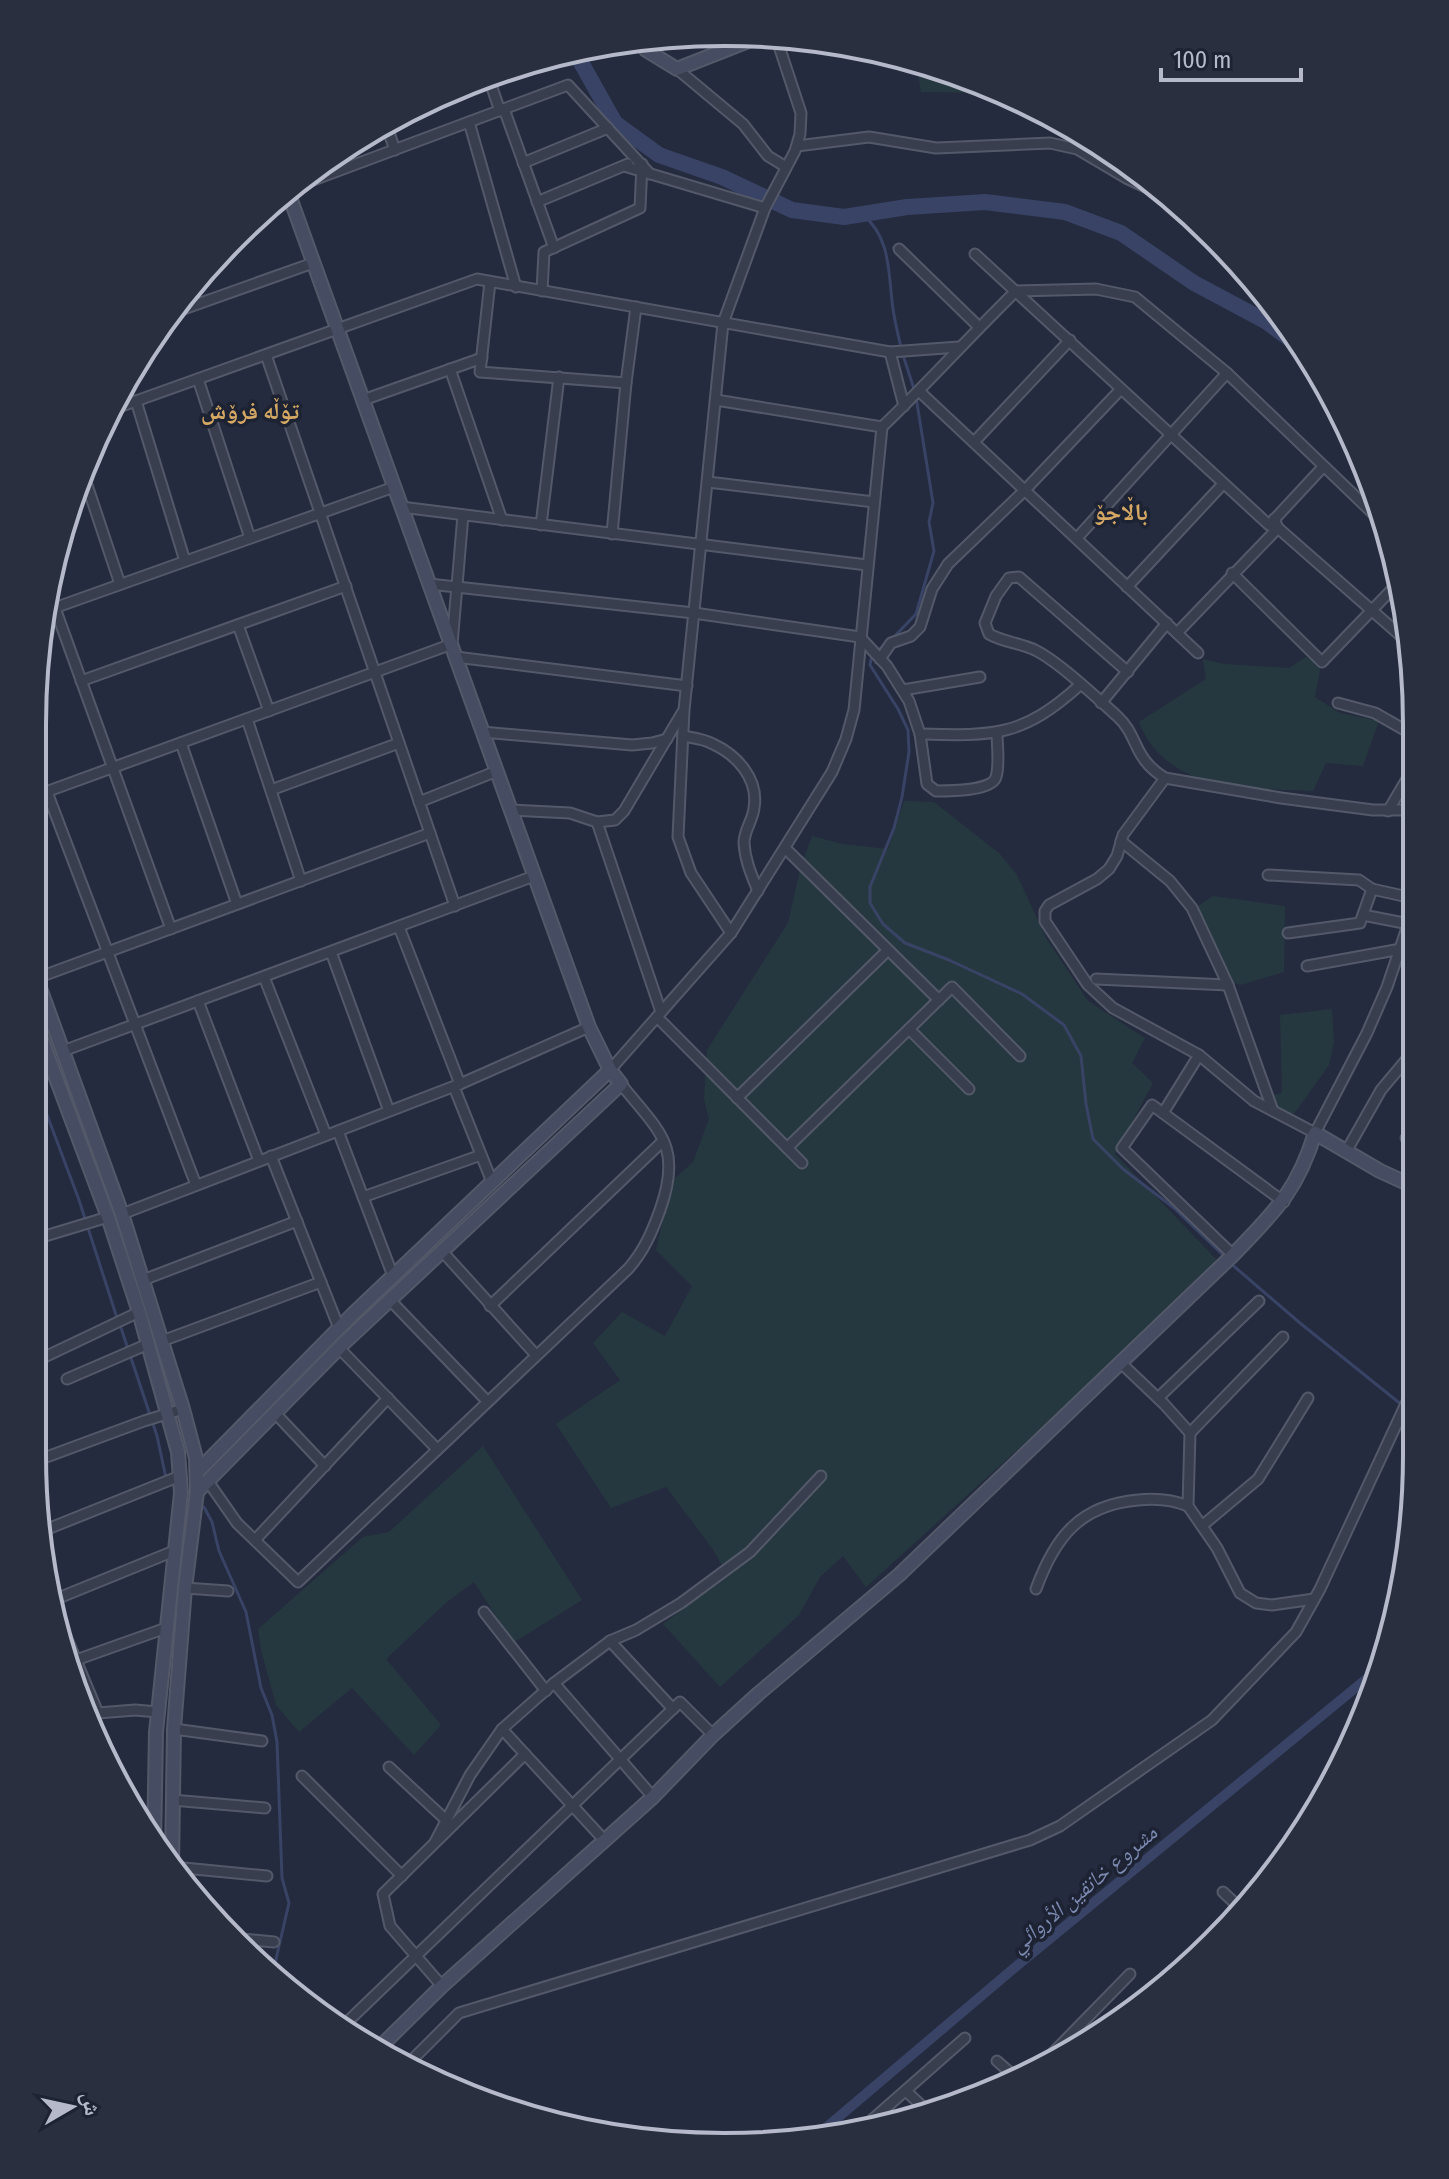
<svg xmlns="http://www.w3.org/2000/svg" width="1449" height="2179" font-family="'Fira Sans Condensed','Noto Naskh Arabic',sans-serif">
<rect width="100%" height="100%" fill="#242b3e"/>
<g fill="#26383f">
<path d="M916,62L989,85L1004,93L921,92Z"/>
<path d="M1306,657L1321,665L1315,697L1340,713L1379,721L1363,766L1326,763L1313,791C1249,788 1167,793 1139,722L1206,679L1203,659L1224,664L1289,668Z"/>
<path d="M904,801L934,802L1000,854L1017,875L1046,938L1088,1001L1145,1038L1132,1063L1153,1083L1115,1154L1217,1260L1069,1403L866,1587L843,1556L820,1577L799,1615L720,1687L663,1624L728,1576L712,1548L666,1487L611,1508L556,1424L620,1380L593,1343L622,1312L665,1336L692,1286L656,1250L672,1181L693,1162L709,1119L704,1099L707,1050L788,923L801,866L812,836L842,844L888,849Z"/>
<path d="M1213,896L1285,906L1284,972L1240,985L1227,979L1199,912V905Z"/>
<path d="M1332,1009L1334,1042L1329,1065L1294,1114L1272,1108L1269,1096L1282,1093L1280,1015Z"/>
<path d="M483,1446L582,1600L513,1643L474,1582L447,1602L386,1659L441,1725L414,1755L352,1688L299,1732L276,1705L261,1650L258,1629L363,1537L389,1532Z"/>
</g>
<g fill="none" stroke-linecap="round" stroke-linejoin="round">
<g stroke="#384365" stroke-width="3">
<path d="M862,214C892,238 888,275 893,309C895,322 898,335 901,347"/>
<path d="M903,355L914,389"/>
<path d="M892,639L916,614L934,551L929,522L933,503L916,397"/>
<path d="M886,644L872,655L870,665L898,709L908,730L909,752L902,797L894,828L870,887V903L883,924L905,943L949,960L1022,994L1064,1025L1081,1056L1086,1104L1093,1139L1123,1169L1174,1208L1224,1256"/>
<path d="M32,1075L79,1200L117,1318"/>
<path d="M1229,1262L1300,1323L1402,1405"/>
<path d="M120,1325L157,1436L166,1478"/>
<path d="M1407,1410L1417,1417"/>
<path d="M204,1507L212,1522L219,1551L246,1612L261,1688L272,1715L277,1742L282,1878L289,1903L273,1972"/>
</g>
<path stroke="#384365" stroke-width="10" d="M815,2137L1013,1969L1376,1671"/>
<path stroke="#384365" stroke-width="16" d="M574,50L615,123L659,155L722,177L792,210L844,217L907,207L985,202L1065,212L1121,233L1194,283L1267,322L1306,351"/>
<defs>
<g id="street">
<path d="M677,69L743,124L768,156L786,167"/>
<path d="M488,76L500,111"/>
<path d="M504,109L554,248"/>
<path d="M469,122L516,287"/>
<path d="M386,124L395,150"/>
<path d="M797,146L869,137L936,148L1050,143L1077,149L1126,178L1169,198"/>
<path d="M523,163L608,128"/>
<path d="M624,166L765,208"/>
<path d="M292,188L568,85L650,174"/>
<path d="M537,202L628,164"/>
<path d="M899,249L979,327"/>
<path d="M975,254L1269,525L1278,528L1409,643"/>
<path d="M490,282L480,372L626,383"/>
<path d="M542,291L544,252L640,208L642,164"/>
<path d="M181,310L313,263"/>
<path d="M890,352L904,406"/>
<path d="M266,355L455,906"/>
<path d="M450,369L502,520"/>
<path d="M198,379L250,538"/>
<path d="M920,392L1198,653"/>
<path d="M363,400L482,358"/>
<path d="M716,400L882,427"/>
<path d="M136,401L185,561"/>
<path d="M108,411L477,279L890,352L959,347"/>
<path d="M974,442L1070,340"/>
<path d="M84,476L120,584"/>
<path d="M708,482L874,502"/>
<path d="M401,507L867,565"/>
<path d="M1271,523L1323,467"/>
<path d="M541,525L559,377"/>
<path d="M612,534L626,383L636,307"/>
<path d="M1077,538L1227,373"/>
<path d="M1232,573L1322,662L1401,580"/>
<path d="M429,584L694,613L860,637L887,666L909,701L920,734L927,784L936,791C950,791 992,791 996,777C1000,764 997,746 997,732"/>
<path d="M47,586L171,929"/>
<path d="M1127,587L1223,484"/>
<path d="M43,612L394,487"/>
<path d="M238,625L269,711"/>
<path d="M1177,633L1278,528L1274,519"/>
<path d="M456,657L687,686"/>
<path d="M880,659L891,643L911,636L920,627L932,589L948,564L1025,490L1121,389"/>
<path d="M1128,672L1019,577L1009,578L996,596L985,623L989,634C1003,642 1020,643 1035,650C1059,662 1096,697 1117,716C1139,736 1132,758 1165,778L1281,798L1373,810H1417"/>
<path d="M81,681L346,586"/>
<path d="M903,690L980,677"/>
<path d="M1101,703L1167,623"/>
<path d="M1338,703L1375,713L1417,737"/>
<path d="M247,719L301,881"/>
<path d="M482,732L632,745L652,743L667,739"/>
<path d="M920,734C995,736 1022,737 1080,685"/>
<path d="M683,736C693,738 704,739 713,744C737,755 759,779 754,808C753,820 744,830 744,843C745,861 752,876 758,891"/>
<path d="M181,743L237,904"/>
<path d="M1165,778L1123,835L1117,856L1109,869L1097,879L1049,905L1045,911V921L1088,985L1113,1008L1199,1055L1254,1101L1315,1133L1367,1033L1387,987L1417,898"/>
<path d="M271,790L399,743"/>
<path d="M47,792L196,1185"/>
<path d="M32,797L452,644L463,515"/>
<path d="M419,802L497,771"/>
<path d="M511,810L570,813L597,822L615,820L624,811L682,713"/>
<path d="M1388,811L1417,762"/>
<path d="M597,822L661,1012"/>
<path d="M1121,841L1170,881L1192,908L1228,985L1273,1111"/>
<path d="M785,848L939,1000"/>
<path d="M1268,875L1359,880L1372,889L1417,899"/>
<path d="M1363,915L1409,924"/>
<path d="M399,927L460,1084"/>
<path d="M731,933L691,873L678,837L684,710L723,323L765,208L795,151L800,134L801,113L776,37"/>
<path d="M1288,933L1360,923L1372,889"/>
<path d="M331,952L389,1111"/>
<path d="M1307,966L1401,949"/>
<path d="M264,977L326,1135"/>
<path d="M37,978L430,833"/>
<path d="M1096,979L1228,985"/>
<path d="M198,1001L259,1161"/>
<path d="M657,1017L802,1163"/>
<path d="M909,1029L969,1089"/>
<path d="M63,1051L534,876"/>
<path d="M610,1070L731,933L832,772L846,739L854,710L882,427C928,383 970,336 1016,291L1096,289L1135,297L1227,373L1383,523"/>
<path d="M454,1087L492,1182"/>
<path d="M737,1098L888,950"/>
<path d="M1163,1113L1199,1055"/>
<path d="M338,1131L393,1276"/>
<path d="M1406,1138L1417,1140"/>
<path d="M787,1148L952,987L1020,1056"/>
<path d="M1347,1150L1381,1090L1417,1047"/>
<path d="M271,1156L339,1328"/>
<path d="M363,1197L481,1155"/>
<path d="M122,1214L460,1084L589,1027"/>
<path d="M32,1240L108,1217"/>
<path d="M442,1251L535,1354"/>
<path d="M1233,1255L1122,1148L1152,1105L1284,1202"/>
<path d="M143,1280L297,1221"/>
<path d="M390,1300L487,1401"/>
<path d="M490,1306L663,1141"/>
<path d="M162,1341L321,1282"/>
<path d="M339,1348L437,1449"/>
<path d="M32,1363L139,1312"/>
<path d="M1121,1363L1164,1404L1190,1433L1188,1506L1217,1548L1240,1593L1256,1603L1272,1605L1314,1599"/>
<path d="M67,1379L148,1344"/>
<path d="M1158,1398L1259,1301"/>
<path d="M275,1413L325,1466"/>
<path d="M1190,1433L1283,1337"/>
<path d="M33,1462L144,1421L183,1409"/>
<path d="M207,1480L237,1523L298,1582L628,1269C644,1251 652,1232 660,1210C683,1145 659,1132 621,1084"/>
<path d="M1203,1525L1258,1479L1308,1398"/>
<path d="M45,1530L180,1476"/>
<path d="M255,1540L388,1398"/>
<path d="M185,1588L228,1591"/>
<path d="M1036,1589C1055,1537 1080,1505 1138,1500C1156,1498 1171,1499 1188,1506"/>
<path d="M56,1599L174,1551"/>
<path d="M484,1612L546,1691"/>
<path d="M60,1622L98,1713L135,1710L158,1712"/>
<path d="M610,1641L673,1709"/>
<path d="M76,1660L166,1628"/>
<path d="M554,1683L653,1797"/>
<path d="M174,1729L262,1741"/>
<path d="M502,1729L605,1841"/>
<path d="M389,1767L446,1820"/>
<path d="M302,1776L402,1876"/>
<path d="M172,1800L265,1808"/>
<path d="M435,1842L470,1775L502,1729L554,1683L610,1641L636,1630L681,1603L750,1552L821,1476"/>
<path d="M174,1867L267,1876"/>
<path d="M1223,1892L1240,1908"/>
<path d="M242,1939L274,1942"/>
<path d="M442,1986L390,1926L383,1894L525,1754"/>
<path d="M342,2027L680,1702L713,1735"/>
<path d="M997,2061L1014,2076"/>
<path d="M408,2064L459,2013L1030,1840L1060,1826L1212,1720L1296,1632L1320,1589L1417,1380"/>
<path d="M1040,2066L1130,1974"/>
<path d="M906,2091L925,2109"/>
<path d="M856,2134L965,2038"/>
</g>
<g id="secondary">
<path d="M640,40L646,50L677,69L761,36"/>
<path d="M32,966L122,1214L183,1409L196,1458L197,1492L185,1588L174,1729L172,1864"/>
<path d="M32,1014L108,1217L139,1312L178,1452L181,1493L156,1732L154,1845"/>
<path d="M197,1472L353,1314L610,1070"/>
<path d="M197,1492L345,1342L621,1084L610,1070L589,1027L288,192"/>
<path d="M379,2048L442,1986L653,1797L713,1735L758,1694L899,1575L1233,1255C1274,1212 1297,1192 1315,1133L1380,1171L1417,1188"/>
</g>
</defs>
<use href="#street" stroke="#535969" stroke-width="13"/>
<use href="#secondary" stroke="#535969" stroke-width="16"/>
<use href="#street" stroke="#383e4e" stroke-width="9"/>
<use href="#secondary" stroke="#464c61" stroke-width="12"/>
</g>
<g text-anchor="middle" stroke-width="7" stroke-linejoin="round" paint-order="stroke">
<g font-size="22" font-style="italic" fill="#7c8ab1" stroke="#1d2333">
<text transform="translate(1083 1888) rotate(-40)" y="8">مشروع خانقين الأروائي</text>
</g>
<g font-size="24" font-weight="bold" fill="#d5a864" stroke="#1d2333">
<text x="250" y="419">تۆڵە فرۆش</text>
<text x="1121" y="520">باڵاجۆ</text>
</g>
</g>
<path d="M0 0H1449V2179H0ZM724 46H725A678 678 0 0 1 1403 724V1455A678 678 0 0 1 725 2133H724A678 678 0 0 1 46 1455V724A678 678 0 0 1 724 46Z" fill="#292f3f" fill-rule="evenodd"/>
<path fill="none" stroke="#b5b9c9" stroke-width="4" d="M724 46H725A678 678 0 0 1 1403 724V1455A678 678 0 0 1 725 2133H724A678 678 0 0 1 46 1455V724A678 678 0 0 1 724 46Z"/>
<g transform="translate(72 2107) rotate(81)" stroke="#1d2333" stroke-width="6" paint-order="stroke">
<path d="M0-6L14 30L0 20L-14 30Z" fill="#b5b9c9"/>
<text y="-12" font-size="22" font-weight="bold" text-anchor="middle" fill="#b5b9c9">ش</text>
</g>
<path d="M1161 68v12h140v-12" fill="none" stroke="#b5b9c9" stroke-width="4"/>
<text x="1173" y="68" font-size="24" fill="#b5b9c9" stroke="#1d2333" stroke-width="6" paint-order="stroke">100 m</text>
</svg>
